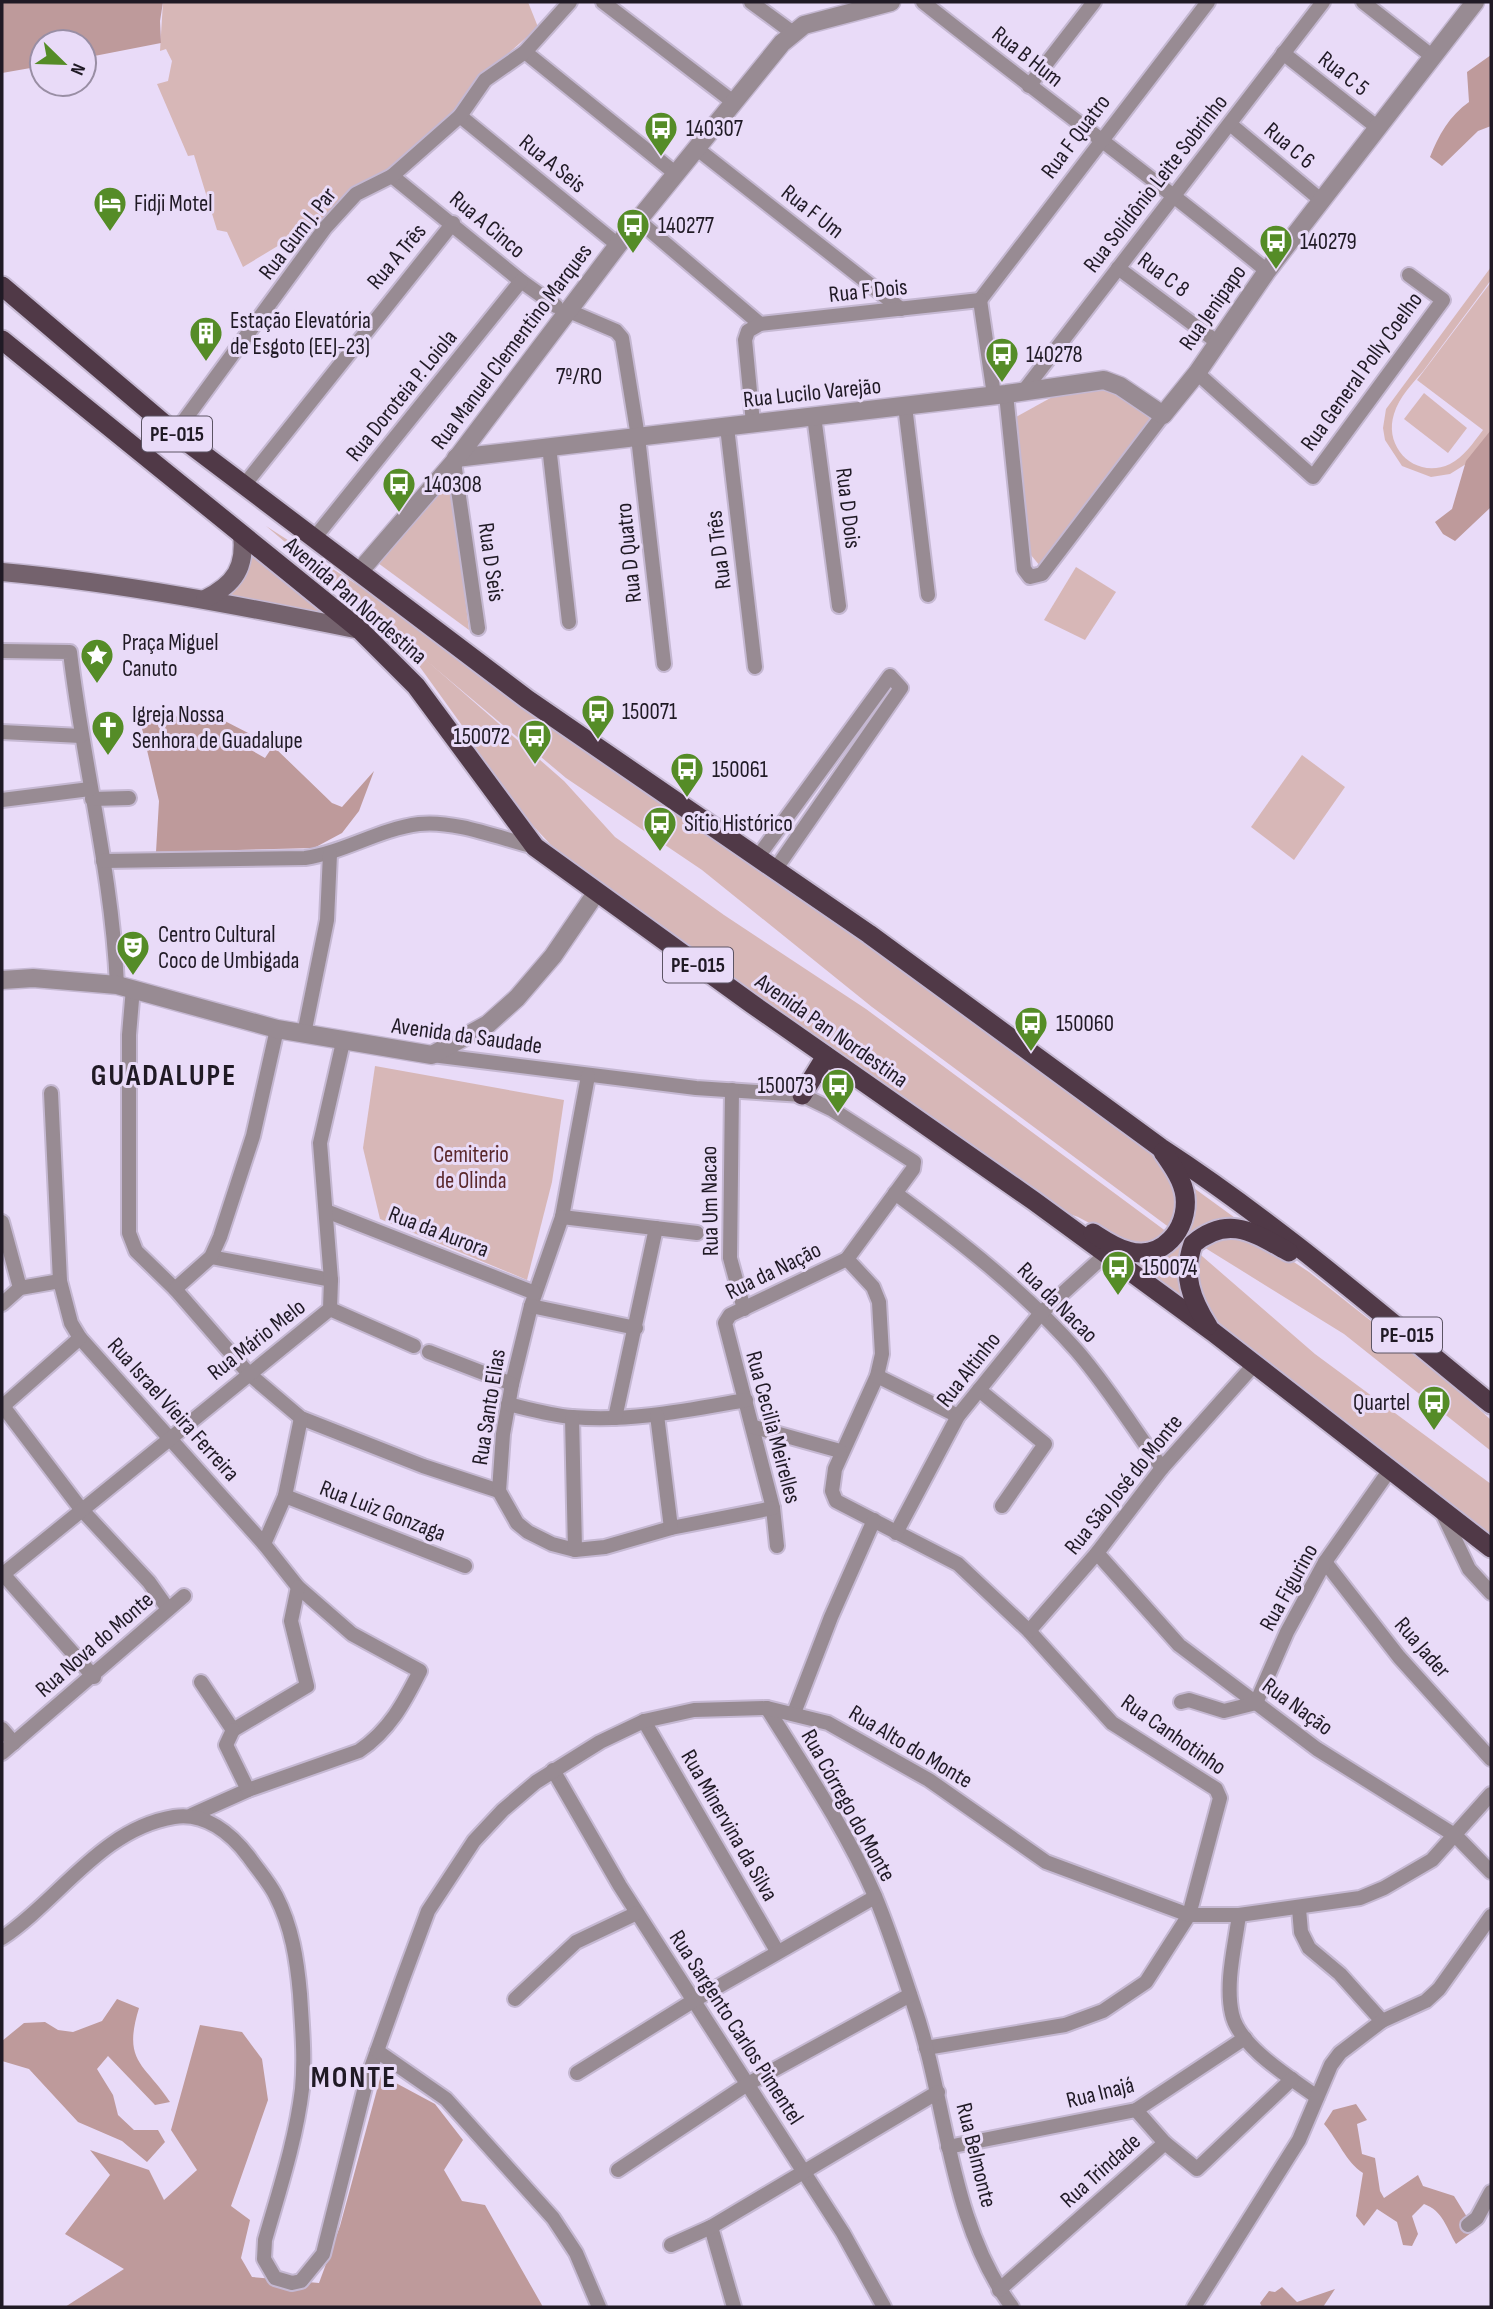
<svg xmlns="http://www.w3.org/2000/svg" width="1493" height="2309" font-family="'Sofia Sans Condensed',sans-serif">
<rect width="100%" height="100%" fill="#e9dbf8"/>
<g fill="#d7b7b7">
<path d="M163,2H528L538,27L475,83L457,111L400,162L347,195L324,218L243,267L227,232L217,230L194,155L188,156L157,84L168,81L172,61L166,49L160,51Z"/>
<path d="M1491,267V280C1469,310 1446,340 1424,370C1413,383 1399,397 1394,414C1383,448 1416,480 1450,464C1464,457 1473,443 1483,430L1417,380L1491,282V433L1466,464L1450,474L1431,477L1402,466L1385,440L1383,428L1386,409Z"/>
<path d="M1092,375L1163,418L1040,566L1026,549L1016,417Z"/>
<path d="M1424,393L1467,428L1448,453L1404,419Z"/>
<path d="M451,480L469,630L378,563Z"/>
<path d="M266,526L401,613L685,811L859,940L987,1026L1155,1150L1185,1208L1170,1228L872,1007L702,870L566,778Z"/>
<path d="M249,545L336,621L218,592Z"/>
<path d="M1076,567L1116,592L1085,640L1044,620Z"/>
<path d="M412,656L425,659L564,781L615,837L724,915L866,1009L1167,1232L1153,1246L1129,1244L1078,1217L1034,1201L566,861L507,798L461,724Z"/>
<path d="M1302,755L1345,787L1294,860L1251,827Z"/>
<path d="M375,1066L564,1100L552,1182L527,1280L380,1219L363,1148Z"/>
<path d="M1187,1183L1242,1223L1192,1240L1183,1233Z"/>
<path d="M1225,1234L1271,1247L1309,1272L1457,1389L1491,1420V1451L1344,1334L1202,1246Z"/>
<path d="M1178,1237L1187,1246L1191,1309L1111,1249Z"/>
<path d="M1195,1250L1315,1354L1491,1484V1542L1215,1329L1194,1294Z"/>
</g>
<g fill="#be9a9b">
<path d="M2,2H163L160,21L161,43L84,58V42H42V66L2,73Z"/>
<path d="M1491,55V126L1478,131L1442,166L1430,157C1438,136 1450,115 1469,102L1467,72Z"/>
<path d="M1491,430V507L1455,541L1443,534L1435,522L1452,509L1466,461Z"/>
<path d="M139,716L217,717L256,737L251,750L265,758L273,746L332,803L342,807L374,771L359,811L342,833L314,848L156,852L159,801Z"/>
<path d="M117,1999L139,2008C122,2063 145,2063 170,2102L155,2105L108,2056L97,2069L113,2095L118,2115L134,2130H158L165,2142L147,2162L122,2141L78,2122L29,2069L2,2061V2041L24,2023L45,2022L58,2030L73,2032L102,2021Z"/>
<path d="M200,2025L242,2032L262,2059L268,2100L231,2206L250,2220L241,2258L252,2277L319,2283L340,2226L381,2075L435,2104L463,2140L444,2170L462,2201L485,2205L543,2307H65L124,2269L65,2234L110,2175L90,2150L149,2170L164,2200L197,2170L171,2130Z"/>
<path d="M1356,2104L1367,2120L1357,2124L1362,2154L1375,2158L1380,2191L1384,2198L1418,2175L1423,2186L1454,2196L1475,2230L1456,2244C1446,2227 1443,2211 1424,2204L1412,2216L1418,2234L1412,2246L1403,2245L1397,2222L1377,2209L1364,2226L1356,2216L1363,2173C1345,2161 1339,2141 1324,2124L1333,2110Z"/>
<path d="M1282,2287L1297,2302L1335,2289L1323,2307H1262L1260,2303L1269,2291L1275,2292Z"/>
</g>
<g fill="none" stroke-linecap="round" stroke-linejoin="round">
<defs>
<g id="minor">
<path d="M603,2L732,101"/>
<path d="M751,2L793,33"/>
<path d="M923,2C1037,93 1155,178 1267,271"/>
<path d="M1363,2L1433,57"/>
<path d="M525,52L675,173"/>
<path d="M1283,53L1378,128"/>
<path d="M1029,86L1094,2"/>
<path d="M460,116L618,245"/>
<path d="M1230,124L1322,201"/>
<path d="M696,148L901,309"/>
<path d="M392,176L521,281L556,306"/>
<path d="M639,221L760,324"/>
<path d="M1118,268L1217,342"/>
<path d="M980,300L1208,2"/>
<path d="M980,300L994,395"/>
<path d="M569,311L616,331L622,338L638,437L664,664"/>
<path d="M1197,373L1313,477L1443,300L1409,275"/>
<path d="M1023,392L1323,2"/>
<path d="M1006,394L1024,569L1030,577L1042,574L1163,415"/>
<path d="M905,406L928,595"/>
<path d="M814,416L839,606"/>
<path d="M753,423L745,340L748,331L760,324L980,300"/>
<path d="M727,427L755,667"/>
<path d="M175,433L325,228L356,194L392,176L460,116L485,80L525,52L570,2"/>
<path d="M549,446L569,622"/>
<path d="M454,462L478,628"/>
<path d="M245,484L453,223"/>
<path d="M316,536L521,281"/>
<path d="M2,651L70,652C83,764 112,873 117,985"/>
<path d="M2,732L81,736"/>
<path d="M92,799L129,798"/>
<path d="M2,800L90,789"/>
<path d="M757,858L890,676L901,688L775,870"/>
<path d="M103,861L305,858C345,852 379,829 419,824C455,820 499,838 535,847"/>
<path d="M133,988L129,1035V1233L136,1251L175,1289L249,1374L301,1418L423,1466L499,1491"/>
<path d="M304,1034L327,920L330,854"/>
<path d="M432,1055L696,1088L802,1095L833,1110L914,1162L913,1169L847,1259L730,1315L725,1323L773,1508L777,1546"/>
<path d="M588,1076L562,1217L531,1306L512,1384L503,1434L499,1491L517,1523L528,1532L552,1544L575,1550L605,1547L671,1528L773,1508"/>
<path d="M732,1090L730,1258L744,1309"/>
<path d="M51,1093L60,1281L71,1323L80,1338L264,1544L298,1587L352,1634L420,1671C404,1703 389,1731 359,1751L248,1790L192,1815"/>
<path d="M895,1193C960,1241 1023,1290 1077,1351C1108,1387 1134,1429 1162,1468"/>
<path d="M326,1211L535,1293"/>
<path d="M562,1217L697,1233"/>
<path d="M2,1222L20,1288"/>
<path d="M211,1257L331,1280"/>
<path d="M847,1259L873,1287L879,1302L882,1354L877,1376L835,1469L832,1491L836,1501L958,1564L1029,1631L1112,1723L1216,1789L1220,1798L1189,1915L1146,1982L1103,2011L1065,2025L926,2048"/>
<path d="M175,1289L211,1257L220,1237L253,1136L277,1029"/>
<path d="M2,1304L20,1288L60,1281"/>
<path d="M531,1306L636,1328"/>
<path d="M330,1309L414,1346"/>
<path d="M429,1352L512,1384"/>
<path d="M877,1376L958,1416"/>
<path d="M979,1390L1045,1444L1002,1506"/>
<path d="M508,1404C529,1409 550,1415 572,1417C631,1422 688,1410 746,1400"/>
<path d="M2,1405L81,1509L149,1582L168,1609"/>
<path d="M3,1406L80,1338"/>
<path d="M657,1415L671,1528"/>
<path d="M572,1417L575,1550"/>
<path d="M615,1418L656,1228"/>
<path d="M754,1427L840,1451"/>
<path d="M285,1496L465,1566"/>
<path d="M1441,1510L1469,1569L1491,1593"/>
<path d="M896,1533L958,1416L1041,1313L1105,1255"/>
<path d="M264,1544L285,1496L301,1418"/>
<path d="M1097,1553L1179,1645L1317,1749L1456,1836L1491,1872"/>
<path d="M1325,1562L1399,1657L1491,1759"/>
<path d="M2,1573L94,1677"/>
<path d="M2,1575L330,1309L331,1280L320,1143L343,1042"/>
<path d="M1029,1631L1097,1553L1162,1468L1253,1366"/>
<path d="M201,1682L233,1730L307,1686L291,1621L298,1587"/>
<path d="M1181,1702L1189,1700L1224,1711L1256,1703L1287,1632L1325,1562L1389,1471"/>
<path d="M767,1708C805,1769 846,1830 875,1896C890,1932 902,1970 914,2006C948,2105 948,2220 1012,2307"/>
<path d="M794,1713L831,1617L874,1520"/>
<path d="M644,1721L777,1951"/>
<path d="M2,1729L14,1743"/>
<path d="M233,1730L226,1745L248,1790"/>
<path d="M2,1753L184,1596"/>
<path d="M553,1770L620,1886L843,2233L884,2307"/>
<path d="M1299,1909L1301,1932L1309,1948L1340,1974L1382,2021"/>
<path d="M1239,1915C1235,1946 1225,1983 1232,2014C1239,2047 1291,2078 1317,2097"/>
<path d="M2,1938C59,1900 101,1829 174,1817C205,1812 231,1833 249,1857C258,1870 269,1882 276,1896C292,1927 297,1960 300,1994C302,2026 305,2058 302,2089C296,2140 279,2191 265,2240L264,2259L275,2278L292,2283L301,2281L323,2254L367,2079L402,1981L428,1911L474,1841L503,1810L536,1782L600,1742L644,1721L694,1710L767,1708L828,1723L929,1780L1046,1862L1189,1915H1239L1360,1898L1384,1888L1432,1860L1491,1794"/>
<path d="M515,1999L576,1942L637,1913"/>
<path d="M377,2051L446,2099L553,2218L576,2253L599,2307"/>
<path d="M577,2073L693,2001L875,1897"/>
<path d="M1136,2110L1165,2143"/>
<path d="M948,2147L1136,2110L1245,2038"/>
<path d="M618,2170L746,2085L910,1995"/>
<path d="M1468,2225L1477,2218L1491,2192"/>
<path d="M711,2227L734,2307"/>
<path d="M671,2245L711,2227L938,2092"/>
<path d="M999,2290L1165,2143L1197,2169L1292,2079"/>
<path d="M1194,2307L1299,2140L1331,2065L1340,2053L1382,2021L1426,2001L1439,1989L1491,1916"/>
</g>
<g id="tertiary">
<path d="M456,458L1006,394L1104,380L1120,386L1163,415L1197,373L1267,271L1475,2"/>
<path d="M359,572L454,462L618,245L782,43L804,25L891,2"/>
<path d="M2,980L33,978L117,985L277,1029L432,1055L488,1024L517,998L553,956L596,893"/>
</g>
<g id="secondary">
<path d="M2,572C123,583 241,606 360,630"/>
<path d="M205,599C235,584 246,567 242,534"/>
</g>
<g id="trunk">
<path d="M2,286L175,433L527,699L869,934L1161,1148C1278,1224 1383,1316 1491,1404"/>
<path d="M2,340L360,630L416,686L535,847L752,1004L1034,1201L1213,1332L1491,1548"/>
<path d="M802,1095L826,1056"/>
<path d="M1093,1233C1104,1240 1115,1248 1128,1251C1162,1261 1189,1229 1185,1196C1183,1180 1172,1165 1163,1152"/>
<path d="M1208,1326C1191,1299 1182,1275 1193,1244C1229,1214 1254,1233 1289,1252"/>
</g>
</defs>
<use href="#minor" stroke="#c5b8d2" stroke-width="18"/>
<use href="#tertiary" stroke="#c5b8d2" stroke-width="21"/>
<use href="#secondary" stroke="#c5b8d2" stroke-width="21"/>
<use href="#trunk" stroke="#c5b8d2" stroke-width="23"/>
<use href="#minor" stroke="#988b93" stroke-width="14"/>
<use href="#tertiary" stroke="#988b93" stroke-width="18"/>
<use href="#secondary" stroke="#74626d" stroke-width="18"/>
<use href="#trunk" stroke="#503947" stroke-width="19"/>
</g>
<defs>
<symbol id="bus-pin" viewBox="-11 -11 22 30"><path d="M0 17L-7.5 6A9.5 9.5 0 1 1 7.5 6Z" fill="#558c27" stroke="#e9dbf8"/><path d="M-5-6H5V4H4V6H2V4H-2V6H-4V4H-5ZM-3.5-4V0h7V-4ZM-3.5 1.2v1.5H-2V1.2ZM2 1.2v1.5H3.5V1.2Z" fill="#fff"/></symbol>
<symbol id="hotel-pin" viewBox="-11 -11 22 30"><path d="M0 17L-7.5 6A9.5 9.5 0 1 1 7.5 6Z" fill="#558c27" stroke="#e9dbf8"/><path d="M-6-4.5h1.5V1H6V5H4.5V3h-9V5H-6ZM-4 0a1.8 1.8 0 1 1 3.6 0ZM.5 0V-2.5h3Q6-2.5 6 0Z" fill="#fff"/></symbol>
<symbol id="building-pin" viewBox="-11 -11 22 30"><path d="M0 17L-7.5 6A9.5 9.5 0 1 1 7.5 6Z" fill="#558c27" stroke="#e9dbf8"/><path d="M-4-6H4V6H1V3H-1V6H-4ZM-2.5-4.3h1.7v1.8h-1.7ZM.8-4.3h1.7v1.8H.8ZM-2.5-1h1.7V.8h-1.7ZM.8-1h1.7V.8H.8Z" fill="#fff"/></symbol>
<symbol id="sight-pin" viewBox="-11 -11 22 30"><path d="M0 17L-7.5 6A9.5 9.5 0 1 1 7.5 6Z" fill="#558c27" stroke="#e9dbf8"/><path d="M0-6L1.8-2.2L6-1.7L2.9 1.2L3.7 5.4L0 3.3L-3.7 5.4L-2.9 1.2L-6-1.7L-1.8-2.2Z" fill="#fff"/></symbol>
<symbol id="church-pin" viewBox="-11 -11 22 30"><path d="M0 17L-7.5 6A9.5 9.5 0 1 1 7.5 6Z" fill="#558c27" stroke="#e9dbf8"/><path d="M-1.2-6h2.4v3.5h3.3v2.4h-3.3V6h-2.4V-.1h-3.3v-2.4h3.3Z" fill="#fff"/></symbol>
<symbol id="theatre-pin" viewBox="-11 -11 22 30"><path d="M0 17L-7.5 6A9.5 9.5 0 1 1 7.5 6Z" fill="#558c27" stroke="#e9dbf8"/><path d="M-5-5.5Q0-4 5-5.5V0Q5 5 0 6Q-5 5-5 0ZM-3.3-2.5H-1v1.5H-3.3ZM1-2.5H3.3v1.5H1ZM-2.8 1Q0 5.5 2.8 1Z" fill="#fff"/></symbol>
</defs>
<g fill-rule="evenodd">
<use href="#bus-pin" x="642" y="109" width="38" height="52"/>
<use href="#hotel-pin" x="91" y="184" width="38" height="52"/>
<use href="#bus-pin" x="614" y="206" width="38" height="52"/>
<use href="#bus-pin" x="1257" y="222" width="38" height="52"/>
<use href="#building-pin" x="187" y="314" width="38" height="52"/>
<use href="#bus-pin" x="983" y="335" width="38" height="52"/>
<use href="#bus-pin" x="380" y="465" width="38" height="52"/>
<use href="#sight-pin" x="78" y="636" width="38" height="52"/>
<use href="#bus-pin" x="579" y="692" width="38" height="52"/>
<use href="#church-pin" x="89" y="708" width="38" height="52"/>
<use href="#bus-pin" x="516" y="717" width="38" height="52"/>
<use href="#bus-pin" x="668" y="750" width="38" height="52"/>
<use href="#bus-pin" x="641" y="804" width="38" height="52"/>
<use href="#theatre-pin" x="114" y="928" width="38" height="52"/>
<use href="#bus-pin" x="1012" y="1004" width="38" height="52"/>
<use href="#bus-pin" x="819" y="1066" width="38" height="52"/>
<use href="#bus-pin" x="1099" y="1248" width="38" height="52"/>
<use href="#bus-pin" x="1415" y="1383" width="38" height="52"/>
</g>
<g text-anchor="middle" stroke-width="6" stroke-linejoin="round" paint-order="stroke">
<g fill="#e9dbf8" stroke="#5c5464" stroke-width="2">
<rect x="142" y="416.5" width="70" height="35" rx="5"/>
<rect x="663" y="947.5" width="70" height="35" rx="5"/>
<rect x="1372" y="1317.5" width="70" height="35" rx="5"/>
</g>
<g font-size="21" font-weight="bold" fill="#201a25">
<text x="177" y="441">PE-015</text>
<text x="698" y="972">PE-015</text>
<text x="1407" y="1342">PE-015</text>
</g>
<g font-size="23" fill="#201a25" stroke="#e9dbf8">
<text transform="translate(1028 56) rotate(38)" y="8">Rua B Hum</text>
<text transform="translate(1344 73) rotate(38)" y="8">Rua C 5</text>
<text transform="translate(1075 136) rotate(-53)" y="8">Rua F Quatro</text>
<text transform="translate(1290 145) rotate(40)" y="8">Rua C 6</text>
<text transform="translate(553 163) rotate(39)" y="8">Rua A Seis</text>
<text transform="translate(1155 183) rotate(-52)" y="8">Rua Solidônio Leite Sobrinho</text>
<text transform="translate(813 211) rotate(38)" y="8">Rua F Um</text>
<text transform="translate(488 224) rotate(40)" y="8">Rua A Cinco</text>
<text transform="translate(297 233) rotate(-52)" y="8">Rua Gum J. Par</text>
<text transform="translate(396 256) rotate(-50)" y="8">Rua A Três</text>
<text transform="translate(1164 274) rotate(37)" y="8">Rua C 8</text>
<text transform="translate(868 290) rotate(-6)" y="8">Rua F Dois</text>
<text transform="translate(1212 307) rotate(-55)" y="8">Rua Jenipapo</text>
<text transform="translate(511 346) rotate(-53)" y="8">Rua Manuel Clementino Marques</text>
<text transform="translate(1361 371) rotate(-54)" y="8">Rua General Polly Coelho</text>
<text transform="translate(812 392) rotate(-6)" y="8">Rua Lucilo Varejão</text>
<text transform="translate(401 395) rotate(-51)" y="8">Rua Doroteia P. Loiola</text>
<text transform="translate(849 508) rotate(83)" y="8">Rua D Dois</text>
<text transform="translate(718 550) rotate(-97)" y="8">Rua D Três</text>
<text transform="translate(628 553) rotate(-96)" y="8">Rua D Quatro</text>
<text transform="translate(492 562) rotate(82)" y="8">Rua D Seis</text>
<text transform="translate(356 600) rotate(41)" y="8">Avenida Pan Nordestina</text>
<text transform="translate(832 1030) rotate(35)" y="8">Avenida Pan Nordestina</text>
<text transform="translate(467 1035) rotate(8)" y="8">Avenida da Saudade</text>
<text transform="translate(709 1201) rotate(-91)" y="8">Rua Um Nacao</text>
<text transform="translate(439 1231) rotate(21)" y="8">Rua da Aurora</text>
<text transform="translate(773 1270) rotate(-26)" y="8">Rua da Nação</text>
<text transform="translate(1058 1302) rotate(45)" y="8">Rua da Nacao</text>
<text transform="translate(256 1339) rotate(-38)" y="8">Rua Mário Melo</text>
<text transform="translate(968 1369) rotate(-52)" y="8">Rua Altinho</text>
<text transform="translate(488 1407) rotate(-81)" y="8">Rua Santo Elias</text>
<text transform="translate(174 1409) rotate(48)" y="8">Rua Israel Vieira Ferreira</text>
<text transform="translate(774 1427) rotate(75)" y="8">Rua Cecilia Meirelles</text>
<text transform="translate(1123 1484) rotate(-51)" y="8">Rua São José do Monte</text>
<text transform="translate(383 1510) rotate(21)" y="8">Rua Luiz Gonzaga</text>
<text transform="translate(1288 1587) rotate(-61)" y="8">Rua Figurino</text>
<text transform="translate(94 1644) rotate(-41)" y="8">Rua Nova do Monte</text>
<text transform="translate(1423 1647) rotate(49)" y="8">Rua Jader</text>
<text transform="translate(1298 1706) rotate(36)" y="8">Rua Nação</text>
<text transform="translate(1174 1734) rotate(35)" y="8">Rua Canhotinho</text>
<text transform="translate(911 1746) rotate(31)" y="8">Rua Alto do Monte</text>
<text transform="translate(849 1805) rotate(61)" y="8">Rua Córrego do Monte</text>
<text transform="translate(730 1825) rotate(60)" y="8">Rua Minervina da Silva</text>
<text transform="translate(737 2027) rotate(57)" y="8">Rua Sargento Carlos Pimentel</text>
<text transform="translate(1100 2092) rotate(-14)" y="8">Rua Inajá</text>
<text transform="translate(977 2155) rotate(76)" y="8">Rua Belmonte</text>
<text transform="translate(1100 2170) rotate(-42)" y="8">Rua Trindade</text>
</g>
<g font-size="23" fill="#201a25" stroke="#e9dbf8" text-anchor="start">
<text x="686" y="136">140307</text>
<text x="134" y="211">Fidji Motel</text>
<text x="658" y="233">140277</text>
<text x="1300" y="249">140279</text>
<text x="230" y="328">Estação Elevatória<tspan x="230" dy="26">de Esgoto (EEJ-23)</tspan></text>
<text x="1026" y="362">140278</text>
<text x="424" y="492">140308</text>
<text x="122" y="650">Praça Miguel<tspan x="122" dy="26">Canuto</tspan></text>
<text x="622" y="719">150071</text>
<text x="132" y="722">Igreja Nossa<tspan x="132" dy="26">Senhora de Guadalupe</tspan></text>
<text x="510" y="744" text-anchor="end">150072</text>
<text x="712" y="777">150061</text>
<text x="684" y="831">Sítio Histórico</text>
<text x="158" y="942">Centro Cultural<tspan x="158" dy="26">Coco de Umbigada</tspan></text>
<text x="1056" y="1031">150060</text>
<text x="814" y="1093" text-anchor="end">150073</text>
<text x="1142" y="1275">150074</text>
<text x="1410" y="1410" text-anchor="end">Quartel</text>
</g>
<g font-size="23" fill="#5a282c" stroke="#e9dbf8">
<text x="471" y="1162">Cemiterio<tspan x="471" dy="26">de Olinda</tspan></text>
</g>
<g font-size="24" fill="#201a25" stroke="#e9dbf8">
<text x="579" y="384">7º/RO</text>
</g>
<g font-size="30" font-weight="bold" letter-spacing="2" fill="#201a25" stroke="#e9dbf8">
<text x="164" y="1085">GUADALUPE</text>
<text x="354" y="2087">MONTE</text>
</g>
</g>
<rect width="1493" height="2309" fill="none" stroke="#201a25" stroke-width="7"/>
<g transform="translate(63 63) rotate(113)"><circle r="33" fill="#e9dbf8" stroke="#998ea4" stroke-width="2"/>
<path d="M0-5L12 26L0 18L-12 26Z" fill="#558c27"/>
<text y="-10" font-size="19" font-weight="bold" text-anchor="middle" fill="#201a25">N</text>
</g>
</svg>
